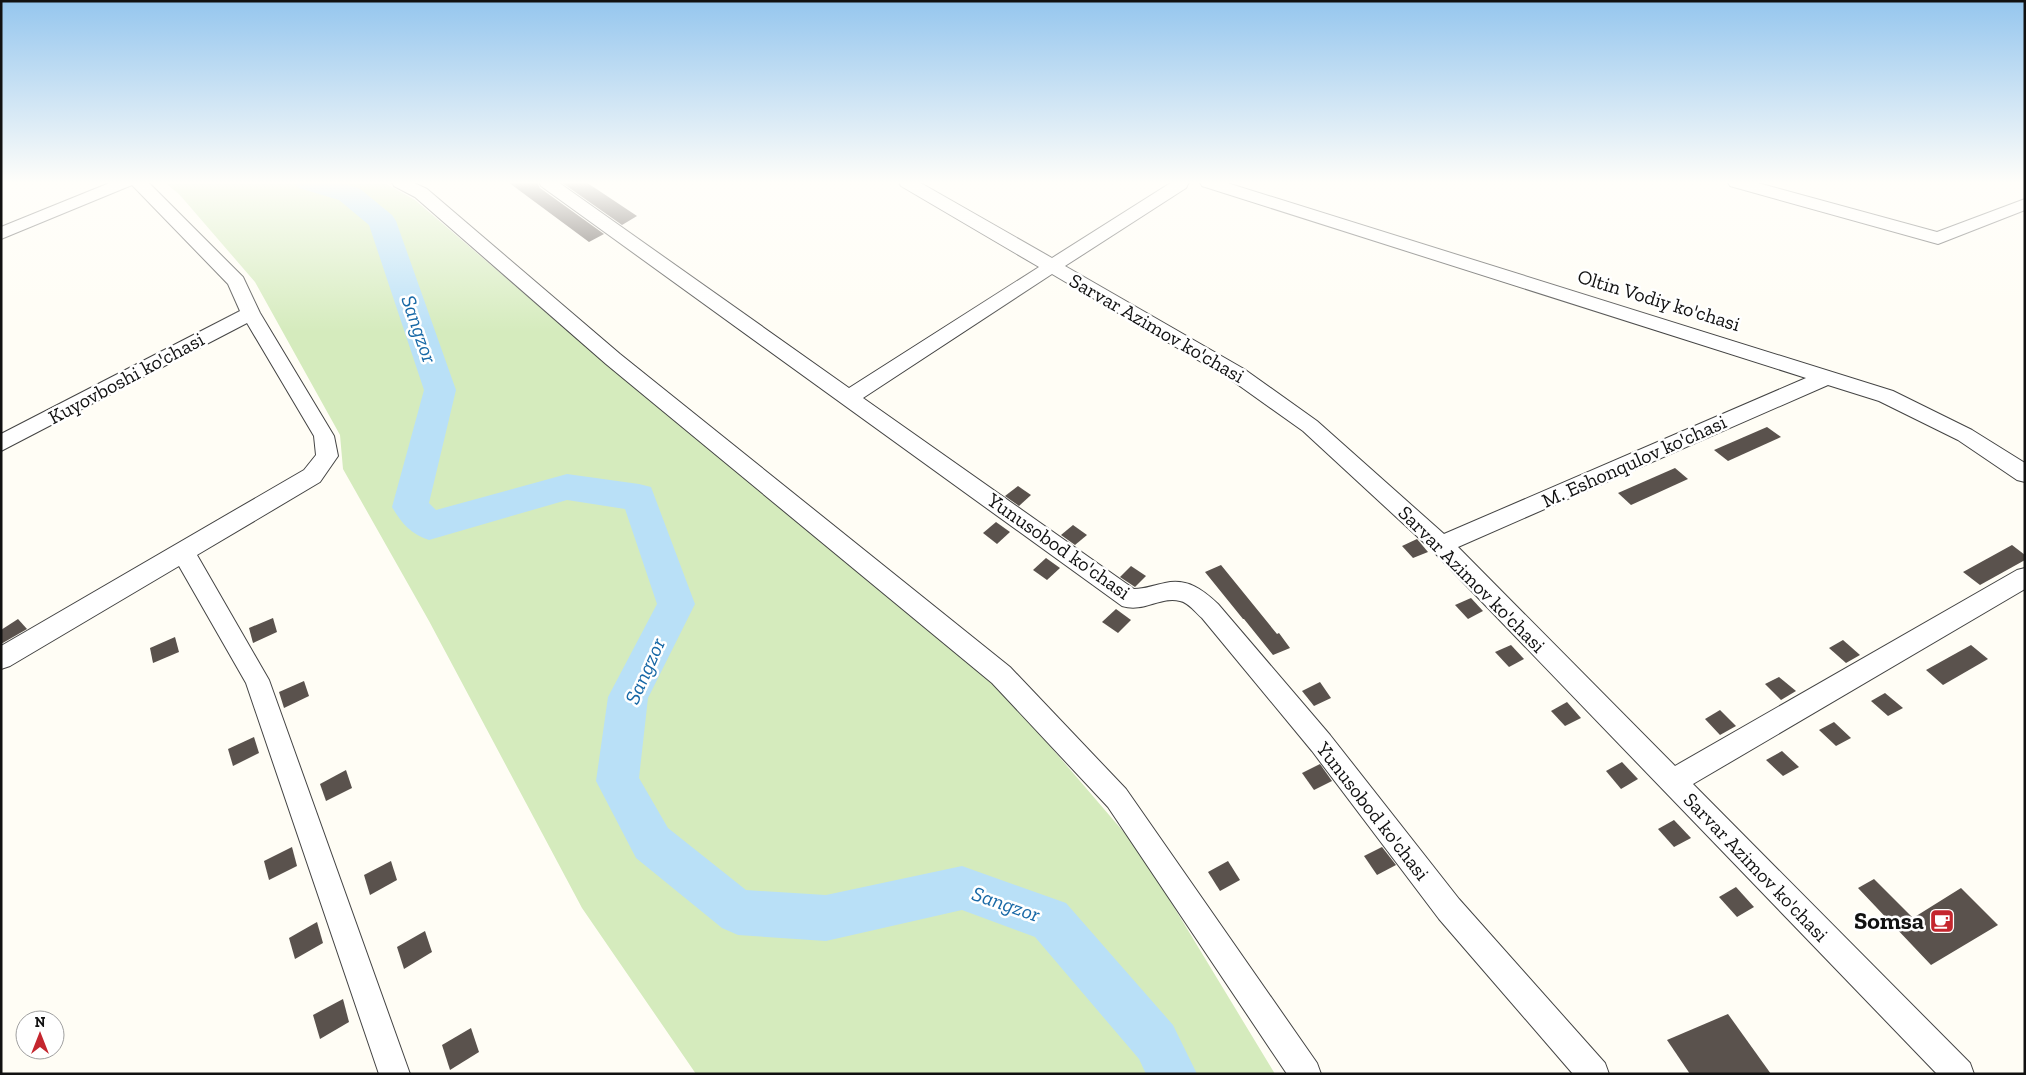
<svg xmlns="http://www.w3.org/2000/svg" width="2026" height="1075" font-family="'Zilla Slab',serif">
<rect width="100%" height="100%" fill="#fffdf5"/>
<path fill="#d5ebbd" d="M164,182H383L415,200L638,391L1001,689L1140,851L1275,1074H696L582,908L429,621L343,469L340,435L255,282L179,194Z"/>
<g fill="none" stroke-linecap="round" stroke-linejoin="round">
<path fill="#b9e0f7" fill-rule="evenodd" d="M295,182H337L359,188L392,215L396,221L456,390L429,503L436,510L567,474L639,484L651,487L695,604L648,698L639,778L668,828L746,890L826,895L962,866L1066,903L1173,1025L1197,1074H1146L1139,1059L1035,937L962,910L826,941L738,935L722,928L636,858L596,781L608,697L657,604L625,509L567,500L429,540C412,535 401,523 392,507L424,390L369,225L339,200L299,188Z"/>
</g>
<g fill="#5a524d">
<path d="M508,182H537L540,188L604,234L589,242Z"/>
<path d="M561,182H586L637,216L622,225Z"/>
<path d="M1767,427L1781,437L1728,461L1714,450Z"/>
<path d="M1675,468L1688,479L1631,505L1618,493Z"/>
<path d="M1018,486L1031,495L1019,506L1005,496Z"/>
<path d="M996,522L1010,532L997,544L983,533Z"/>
<path d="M1073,525L1087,535L1075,545L1061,535Z"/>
<path d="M1417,539L1428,552L1413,558L1402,546Z"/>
<path d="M2012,545L2025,555V560L1980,585L1963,572Z"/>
<path d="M1046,558L1060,568L1047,580L1033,570Z"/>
<path d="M1221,565L1277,634L1279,633L1290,648L1273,655L1244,619H1243L1205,572Z"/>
<path d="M1131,566L1146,576L1135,587L1120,577Z"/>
<path d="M1471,598L1483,611L1468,619L1455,605Z"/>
<path d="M1116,609L1131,620L1118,633L1102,622Z"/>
<path d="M273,618L277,632L253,643L249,628Z"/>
<path d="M18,619L27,629L1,644V630Z"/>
<path d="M175,637L179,652L153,663L150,648Z"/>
<path d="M1843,640L1860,655L1846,663L1829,648Z"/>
<path d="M1511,645L1524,659L1509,667L1495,652Z"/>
<path d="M1971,645L1988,659L1943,685L1926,670Z"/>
<path d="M1779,677L1796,691L1781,700L1765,684Z"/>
<path d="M304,681L309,696L284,708L279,692Z"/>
<path d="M1320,682L1331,698L1314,706L1302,691Z"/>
<path d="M1885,693L1903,708L1888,716L1871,701Z"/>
<path d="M1567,702L1581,718L1565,726L1551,711Z"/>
<path d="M1720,710L1736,726L1720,735L1705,719Z"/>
<path d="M1834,722L1851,738L1836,746L1819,730Z"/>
<path d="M254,737L259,753L233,766L228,749Z"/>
<path d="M1782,751L1799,767L1783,776L1766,760Z"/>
<path d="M1622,762L1638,779L1621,789L1606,771Z"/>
<path d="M1320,764L1332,781L1314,790L1302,773Z"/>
<path d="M346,770L352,788L326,801L320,784Z"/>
<path d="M1674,820L1691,838L1674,847L1658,829Z"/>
<path d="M292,847L297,866L269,880L264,861Z"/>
<path d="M1382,847L1396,865L1377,875L1364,856Z"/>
<path d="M391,861L397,880L370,895L364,875Z"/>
<path d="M1228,861L1240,880L1220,891L1208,872Z"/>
<path d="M1874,879L1913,918L1961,888L1998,925L1931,965L1858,888Z"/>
<path d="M1736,887L1754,907L1737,917L1719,897Z"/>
<path d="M317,922L323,943L295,959L289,938Z"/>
<path d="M425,931L432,952L404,969L397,947Z"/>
<path d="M343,999L349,1022L320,1039L313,1015Z"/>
<path d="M1728,1014L1771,1074H1690L1667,1040Z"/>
<path d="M471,1028L479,1052L450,1070L442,1045Z"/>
</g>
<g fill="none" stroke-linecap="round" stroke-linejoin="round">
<defs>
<g id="street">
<path d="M112,182H148L243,277L260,313L334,436L338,456L320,482L197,555L269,680L410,1074H379L246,683L179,566L10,666L1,669V646L304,470L316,455L314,436L247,323L1,451V434L240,311L228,284L132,185L1,239V227Z"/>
<path d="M392,182H412L427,189L620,354L1010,667L1126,789L1317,1063L1321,1074H1287L1108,807L992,683L606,364L415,197L394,186Z"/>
<path d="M539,182H558L849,388L1039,267L901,186L899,182H919L1052,258L1172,182H1189L1186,188L1065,266L1244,369L1317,421L1444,534L1806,378L1202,186L1200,182H1224L1893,391L1972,430L2025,463V482L2017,480L1958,440L1879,401L1828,385L1458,547L1675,766L2017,570L2025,568V589L1693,784L1970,1063L1974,1074H1937L1433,551L1303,431L1230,379L1052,274L863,398L1134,589C1145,589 1155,585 1165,583C1188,578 1203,590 1218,604L1330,735L1459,899L1605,1063L1609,1074H1573L1439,919L1312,751L1202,618C1196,613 1188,602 1180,601C1160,596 1144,613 1122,606L541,186Z"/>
<path d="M1728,182H1754L1937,232L2025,199V210L1938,244L1730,186Z"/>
</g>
</defs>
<use href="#street" stroke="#444" stroke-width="2"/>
<use href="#street" fill="#fff" fill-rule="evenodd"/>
</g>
<linearGradient id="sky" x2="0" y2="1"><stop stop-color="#95c6ee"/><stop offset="0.55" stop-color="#fffefa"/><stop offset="1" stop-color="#fffefa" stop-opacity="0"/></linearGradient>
<rect width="2026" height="332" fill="url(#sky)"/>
<defs>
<symbol id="cafe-square" viewBox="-11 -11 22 22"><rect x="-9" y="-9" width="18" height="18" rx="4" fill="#c4262e" stroke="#fff"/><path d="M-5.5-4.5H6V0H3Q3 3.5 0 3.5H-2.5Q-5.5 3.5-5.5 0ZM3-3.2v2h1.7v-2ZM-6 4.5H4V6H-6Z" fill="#fff"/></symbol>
</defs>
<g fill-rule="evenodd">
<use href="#cafe-square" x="1928" y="907" width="28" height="28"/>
</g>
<g text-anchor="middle" stroke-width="5" stroke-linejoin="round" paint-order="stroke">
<g font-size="20" fill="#111" stroke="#fff">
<text transform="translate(1659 300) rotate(17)" y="7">Oltin Vodiy ko'chasi</text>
<text transform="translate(1157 328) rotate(30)" y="7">Sarvar Azimov ko'chasi</text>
<text transform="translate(126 378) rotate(-28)" y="7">Kuyovboshi ko'chasi</text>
<text transform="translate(1634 461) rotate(-24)" y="7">M. Eshonqulov ko'chasi</text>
<text transform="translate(1059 546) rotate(35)" y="7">Yunusobod ko'chasi</text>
<text transform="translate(1472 579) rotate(45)" y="7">Sarvar Azimov ko'chasi</text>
<text transform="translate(1373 811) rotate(52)" y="7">Yunusobod ko'chasi</text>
<text transform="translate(1756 867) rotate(46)" y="7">Sarvar Azimov ko'chasi</text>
</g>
<g font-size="21" font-style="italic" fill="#1768a6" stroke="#fff">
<text transform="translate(419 329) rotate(71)" y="7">Sangzor</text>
<text transform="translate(645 671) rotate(-66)" y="7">Sangzor</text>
<text transform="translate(1006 904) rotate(19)" y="7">Sangzor</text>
</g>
<g font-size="24" font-weight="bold" fill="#111" stroke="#fff" text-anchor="end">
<text x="1924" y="929">Somsa</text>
</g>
</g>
<rect width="2026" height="1075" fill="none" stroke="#111111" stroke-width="5"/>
<g transform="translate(40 1035)"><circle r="24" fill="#ffffff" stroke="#a0a0a0"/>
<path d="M0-4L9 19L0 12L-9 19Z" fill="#c4262e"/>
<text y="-8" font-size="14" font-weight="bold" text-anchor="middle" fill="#111111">N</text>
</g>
</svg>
